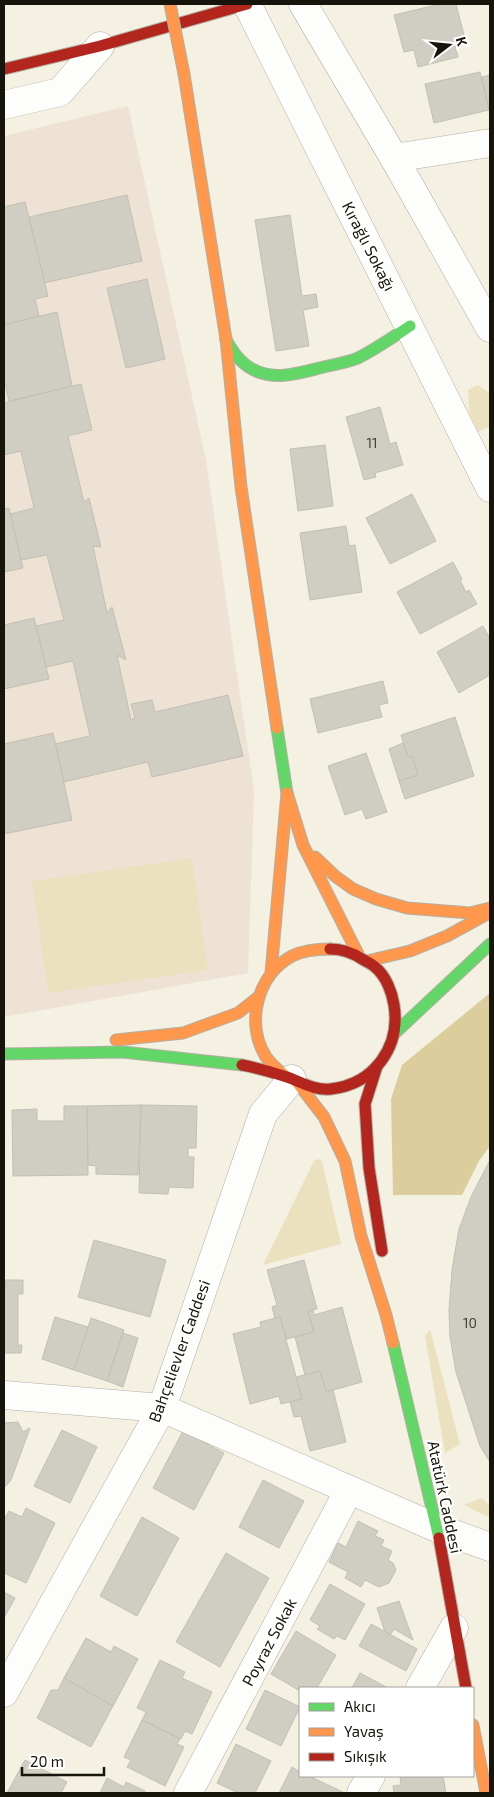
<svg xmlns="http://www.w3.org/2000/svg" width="494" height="1797" font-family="'Exo 2',sans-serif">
<rect width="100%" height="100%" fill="#f4f0e2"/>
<path fill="#eee2d4" d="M128,106L206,460L254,791L248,973L4,1017V136Z"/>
<g fill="#ebe1bf">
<path d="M478,385L490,393V426L478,432L469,412L468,390Z"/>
<path d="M192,858L208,970L48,993L32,881Z"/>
<path d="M318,1159L322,1161L341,1244L263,1265L314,1161Z"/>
<path d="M430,1329L460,1444L445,1453L425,1336Z"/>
<path d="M482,1498L490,1506V1518L464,1505Z"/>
</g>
<path fill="#dbce9c" d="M490,993V1146L479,1161L462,1195H393L391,1099L402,1065Z"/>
<g fill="#d0cdc2" stroke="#c2bfb4">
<path d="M440,4H456L466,43L455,46L458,57L418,67L414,50L404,52L394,15Z"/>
<path d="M480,72L489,110L434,123L425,84Z"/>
<path d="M490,75V109L489,110L482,77Z"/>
<path d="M127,195L142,261L44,283L29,217Z"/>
<path d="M25,202L48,296L35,299L39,316L4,325V207Z"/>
<path d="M290,215L302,296L316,294L318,307L303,310L309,346L276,351L255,220Z"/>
<path d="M147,279L165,359L126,368L107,288Z"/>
<path d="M57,312L72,386L9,401L4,380V325Z"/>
<path d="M81,384L92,430L68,436L84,502L89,498L101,547L93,546L107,613L112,607L126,660L117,655L131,720L135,718L131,704L152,700L155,712L228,695L243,756L152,777L148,762L64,782L55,744L90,736L73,661L46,667L36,626L64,620L47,555L21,560L10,514L34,508L21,451L4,455V403Z"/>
<path d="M380,407L390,444L396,442L403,465L375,473L376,477L364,480L346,417Z"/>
<path d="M325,445L333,506L298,511L290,449Z"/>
<path d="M412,494L436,541L390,564L366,518Z"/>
<path d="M9,508L23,568L4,572V509Z"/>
<path d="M346,526L349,546L355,545L362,592L310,600L300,533Z"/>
<path d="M453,562L462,579L460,580L466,592L469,590L477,604L420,634L397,592Z"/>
<path d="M34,618L49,679L4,689V625Z"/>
<path d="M483,626L490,639V675L459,693L437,652Z"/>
<path d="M383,681L388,703L379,705L382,717L318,733L310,699Z"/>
<path d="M455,717L474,776L405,799L399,781L418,775L412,756L408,757L401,735Z"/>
<path d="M53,733L72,820L4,834V744Z"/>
<path d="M403,743L408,757L412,756L418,775L399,781L389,749Z"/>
<path d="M366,753L387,812L366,819L362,809L345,815L328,766Z"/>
<path d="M141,1105L197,1106L196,1148H188V1157H194L193,1188L169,1187L168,1194L139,1193Z"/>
<path d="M141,1105L138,1175L96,1174V1166L88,1165L87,1106Z"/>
<path d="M64,1106H87L88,1175L13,1176L12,1110L37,1109V1121H64Z"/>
<path d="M490,1160V1462L480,1446L456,1372L450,1337L449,1310L452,1270L459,1229L471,1197Z"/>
<path d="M94,1240L166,1260L150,1317L78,1297Z"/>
<path d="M304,1260L317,1309L308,1311L314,1332L287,1339L280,1317L275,1319L272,1307L277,1305L267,1270Z"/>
<path d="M5,1280H23V1294H18V1345H22L21,1353H4V1289H5Z"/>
<path d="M342,1307L362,1382L326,1392L320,1371L305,1375L295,1337L314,1332L308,1311L313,1310L314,1315Z"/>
<path d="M55,1317L88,1327L74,1370L42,1359Z"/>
<path d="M280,1317L302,1399L281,1404L279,1396L250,1404L233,1334L261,1327L260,1322Z"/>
<path d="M91,1318L124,1330L107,1381L74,1370Z"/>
<path d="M123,1333L138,1338L123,1387L107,1381Z"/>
<path d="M320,1371L326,1392L333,1390L346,1442L310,1451L301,1416L294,1417L290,1402L302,1399L296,1377Z"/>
<path d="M18,1422L23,1432L30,1428L11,1480L4,1488V1423Z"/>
<path d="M62,1430L97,1447L70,1503L34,1486Z"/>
<path d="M183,1431L224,1453L194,1510L153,1488Z"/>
<path d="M263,1480L304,1501L279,1548L239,1527Z"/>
<path d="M26,1508L55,1523L26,1583L4,1573V1519L9,1511L22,1517Z"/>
<path d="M142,1517L179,1538L137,1616L100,1596Z"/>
<path d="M358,1521L378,1531L375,1536L384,1540L381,1546L392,1551L388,1560L393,1563L396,1570L389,1583L379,1587L365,1580L361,1587L345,1578L348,1572L329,1562L338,1543L346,1547Z"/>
<path d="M226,1553L269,1578L220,1667L176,1642Z"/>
<path d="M330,1584L365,1604L345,1640L337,1636L334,1639L317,1629L320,1626L310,1620Z"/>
<path d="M4,1592L15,1598L4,1618Z"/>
<path d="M399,1601L413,1640L394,1629L390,1635L385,1632L377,1608Z"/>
<path d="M371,1624L417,1649L406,1671L359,1646Z"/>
<path d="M296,1631L336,1655L317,1688H300V1691L271,1674Z"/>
<path d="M86,1638L111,1652L114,1646L138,1659L113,1706L64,1678Z"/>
<path d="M160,1660L185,1672L182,1678L212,1692L192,1734L185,1731L181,1739L142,1720L146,1712L137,1708Z"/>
<path d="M360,1673L388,1688H352Z"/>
<path d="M64,1678L113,1706L91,1747L37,1718L51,1690H58Z"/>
<path d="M265,1690L300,1707L281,1746L246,1729Z"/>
<path d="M142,1720L180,1739L177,1744L184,1747L165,1786L127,1767L131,1760L124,1757Z"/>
<path d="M236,1744L271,1761L255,1793H238L217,1783Z"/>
<path d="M25,1760L67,1782L61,1793H7Z"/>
<path d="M292,1767L300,1772V1776H309L343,1792L342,1793H279Z"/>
<path d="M400,1776H443L446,1793H394L393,1786L401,1785Z"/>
<path d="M107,1778L124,1787L126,1782L145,1791L144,1793H100Z"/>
</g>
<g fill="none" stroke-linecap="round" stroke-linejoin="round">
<defs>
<g id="street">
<path d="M249,4H247L490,488"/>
<path d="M303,4L394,158L490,328"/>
<path d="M4,105L60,92L100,46"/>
<path d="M394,158L490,143"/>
<path d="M4,1395L162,1408L437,1528L490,1547"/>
<path d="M420,1688L454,1628"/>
<path d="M4,1693L162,1408L263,1114L292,1079"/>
<path d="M188,1793L349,1490"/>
<path d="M361,1793L371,1776"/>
</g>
<g id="fast">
<path d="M226,340C233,352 241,364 254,370C277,382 305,371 328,366C338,364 348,362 358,358C376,349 393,337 410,326"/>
<path d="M277,728L287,793"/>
<path d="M395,1033L490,944"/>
<path d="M4,1054L123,1052L242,1065"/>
<path d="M393,1343L439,1538"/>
</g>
<g id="slow">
<path d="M226,339L241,487L277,728"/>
<path d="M315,857L335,876L353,889L376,899L407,908L470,913L490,908"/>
<path d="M367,961L410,951L447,936L489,913"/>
<path d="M271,973L287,793L303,845L359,956"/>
<path d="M116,1040L183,1033L238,1013L257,998"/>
<path d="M285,1076C278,1070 271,1064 266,1057C245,1023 257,975 292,956C304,950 317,949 330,949"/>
<path d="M297,1082L324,1117L345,1161L361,1236L386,1315L393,1343"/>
<path d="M473,1725L486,1793"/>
</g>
<g id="jam">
<path d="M4,69L100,46L247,4"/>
<path d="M242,1065C257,1068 272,1072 287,1077C301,1082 315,1091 331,1089C374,1084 401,1047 394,1005C392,992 386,976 375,967C372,964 367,962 362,959C353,953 341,949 330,949"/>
<path d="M377,1066L365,1104L369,1168L382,1251"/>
<path d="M439,1538L466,1688"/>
</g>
</defs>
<use href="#street" stroke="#b3b0a4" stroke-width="29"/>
<use href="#fast" stroke="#b3b0a4" stroke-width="13"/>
<use href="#slow" stroke="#b3b0a4" stroke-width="13"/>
<use href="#jam" stroke="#b3b0a4" stroke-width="13"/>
<use href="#street" stroke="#fdfdfb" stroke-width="28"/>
<use href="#fast" stroke="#63d668" stroke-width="11"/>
<use href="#slow" stroke="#ff974d" stroke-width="11"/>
<use href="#jam" stroke="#b3261e" stroke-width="11"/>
<defs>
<path id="slow-bridge" d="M170,4L184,74L226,339"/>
</defs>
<use href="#slow-bridge" stroke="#b3b0a4" stroke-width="13" stroke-linecap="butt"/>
<use href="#slow-bridge" stroke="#ff974d" stroke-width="11"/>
</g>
<g text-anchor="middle" stroke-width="4.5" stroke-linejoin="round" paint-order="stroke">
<g font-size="14" fill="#454339">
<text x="372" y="448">11</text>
<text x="470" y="1328">10</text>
</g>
<g font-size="16" fill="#17150b" stroke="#fff">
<text transform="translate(369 246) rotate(63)" y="6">Kırağlı Sokağı</text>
<text transform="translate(179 1351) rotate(-70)" y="6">Bahçelievler Caddesi</text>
<text transform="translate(445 1497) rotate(78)" y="6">Atatürk Caddesi</text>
<text transform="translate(269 1642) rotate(-62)" y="6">Poyraz Sokak</text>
</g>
</g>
<rect width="494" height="1797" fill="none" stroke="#17150b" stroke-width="10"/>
<rect x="299" y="1687" width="175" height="90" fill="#ffffff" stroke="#a2a19d"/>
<rect x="309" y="1703" width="25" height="8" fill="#63d668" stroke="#a2a19d"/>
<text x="344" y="1712" font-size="15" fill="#17150b">Akıcı</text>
<rect x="309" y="1728" width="25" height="8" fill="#ff974d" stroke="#a2a19d"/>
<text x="344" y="1737" font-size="15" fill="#17150b">Yavaş</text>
<rect x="309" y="1753" width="25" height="8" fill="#b3261e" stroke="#a2a19d"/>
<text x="344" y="1762" font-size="15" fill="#17150b">Sıkışık</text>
<g transform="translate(449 45) rotate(74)" stroke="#ffffff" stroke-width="4" paint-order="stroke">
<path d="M0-4L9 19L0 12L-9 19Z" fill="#17150b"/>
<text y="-8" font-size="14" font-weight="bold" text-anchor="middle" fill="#17150b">K</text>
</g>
<path d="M22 1767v8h82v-8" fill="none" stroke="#17150b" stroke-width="2.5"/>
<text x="30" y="1767" font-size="15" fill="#17150b" stroke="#ffffff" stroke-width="4" paint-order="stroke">20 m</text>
</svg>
